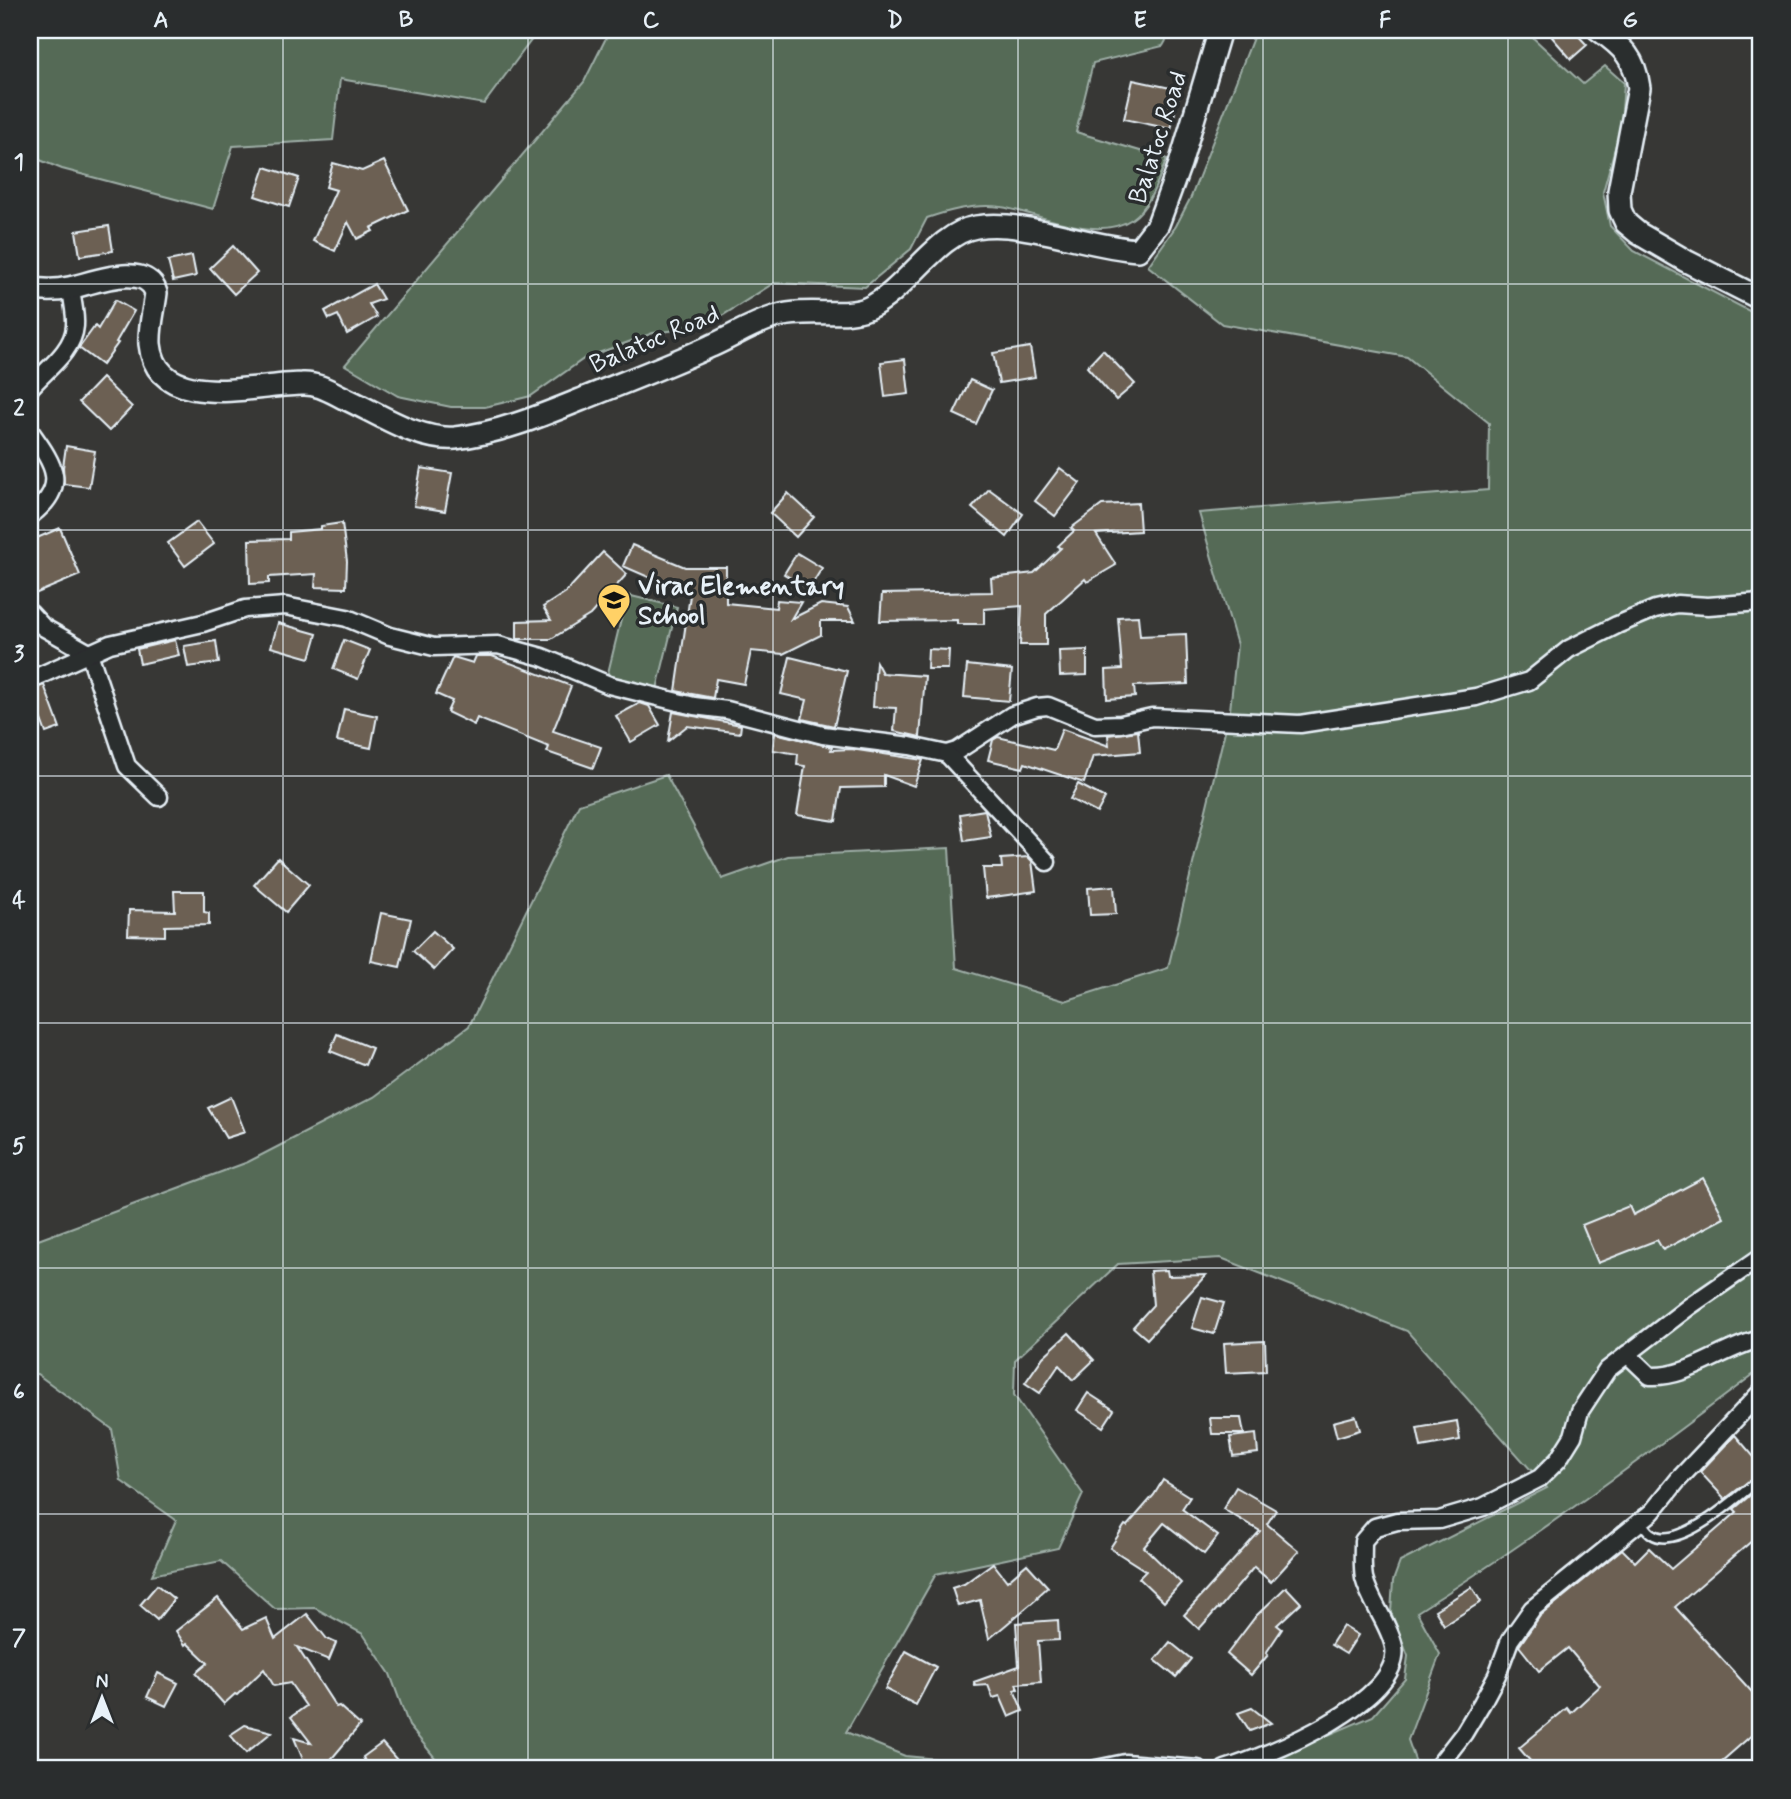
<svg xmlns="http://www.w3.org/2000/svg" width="1791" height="1799" font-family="Mynerve,sans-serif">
<rect width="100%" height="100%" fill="#373735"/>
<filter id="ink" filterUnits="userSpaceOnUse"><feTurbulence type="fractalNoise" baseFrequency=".0143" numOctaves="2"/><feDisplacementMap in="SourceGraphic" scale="14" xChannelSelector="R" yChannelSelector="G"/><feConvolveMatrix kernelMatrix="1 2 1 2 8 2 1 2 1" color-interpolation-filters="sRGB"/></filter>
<g filter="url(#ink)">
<g fill="#556a56" stroke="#9eaea7" stroke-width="2">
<path d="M30,30H524L532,39L484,104L340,79L333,140L233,146L213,209L62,169L30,156Z"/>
<path d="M610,30H1172L1163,46L1093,63L1076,132L1167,159C1158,179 1151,206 1132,219C1096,243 1039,213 1001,207C976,203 950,210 927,218L911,249L865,287L774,283L717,319L685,329L653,333L585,358L531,396L485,407H451L398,396L345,365L584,82Z"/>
<path d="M1256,30H1531L1529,34L1583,84L1605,66L1624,83L1621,126L1603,192L1610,226L1634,251L1755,314H1761V1382L1754,1374C1644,1457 1534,1539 1417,1612L1440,1654L1408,1740L1416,1763L1408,1769H1248L1373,1716L1405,1679L1408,1656L1391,1612L1393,1581L1400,1562L1547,1488L1407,1331L1221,1258L1118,1264L1015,1360L1014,1395L1083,1494L1058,1548L936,1574L846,1732L905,1756L992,1764L1019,1769H444L409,1726L390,1674L363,1634L315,1608L275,1609L221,1561L152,1575L176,1520L121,1481L112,1429L37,1374H30V1243L248,1162L374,1097L469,1026L579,804L666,775L722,879L788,856L949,848L956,968L1065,1001L1168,968L1230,710L1237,645L1199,513L1488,490L1489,423L1407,357L1222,324L1148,266L1176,226L1191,197Z"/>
<path d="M627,595L677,607L657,689L607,677Z"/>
</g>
<g fill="#6c6153" stroke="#e8f1f8" stroke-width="2">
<path d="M1560,30H1573L1587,45L1571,59L1552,37Z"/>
<path d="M1133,80L1180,90L1171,129L1124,119Z"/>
<path d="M384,161L408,210L371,228L373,231L357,239L348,222L335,251L313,241L336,190L326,187L333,163L362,171Z"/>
<path d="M265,167L299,178L289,207L255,196Z"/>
<path d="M109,226L113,251L80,256L76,231Z"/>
<path d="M233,246L257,273L234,294L210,268Z"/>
<path d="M192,256L196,276L173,281L168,261Z"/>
<path d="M374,284L383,299L369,304L377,317L347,334L338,315L329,319L325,311Z"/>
<path d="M115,300L134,311L116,342L118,343L102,365L79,348L95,326L98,329Z"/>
<path d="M1030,347L1035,377L999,383L993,353Z"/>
<path d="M1103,350L1135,384L1116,400L1087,367Z"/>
<path d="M905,359L909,394L885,397L881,362Z"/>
<path d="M102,378L132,407L109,431L79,402Z"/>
<path d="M970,380L992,390L976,424L954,414Z"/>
<path d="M66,446L95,451L89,487L64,484L63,467Z"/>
<path d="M421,468L452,473L445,511L414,506Z"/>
<path d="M1060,468L1080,483L1055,516L1035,501Z"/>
<path d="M989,489L1023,514L1007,537L972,508Z"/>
<path d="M788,493L814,517L796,537L770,513Z"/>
<path d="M1138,503L1140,531L1096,534L1116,565L1087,582L1085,579L1046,614V645H1020L1022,606L984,609V624H957V620L880,621L882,594L992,592L991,578L1034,573L1061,548L1058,546L1074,531L1071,528L1102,505Z"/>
<path d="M197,522L214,544L185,566L168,543Z"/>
<path d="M342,523L347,561L346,588L315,587L316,574L269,577V583L250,584L249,540L289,539V532L321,529V526Z"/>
<path d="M60,528L80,575L30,596V541Z"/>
<path d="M632,545L685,567H726V603L776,608L777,600L801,602L791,619L821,604L848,607L855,621H821V635L783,654L751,651L744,684L716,679L713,698L676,691L690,595L623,566Z"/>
<path d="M603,552L627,574L590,615L551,639H517V621L551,620L543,607L566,592Z"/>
<path d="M797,553L822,568L809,589L784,574Z"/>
<path d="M1138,616L1140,636L1186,634L1188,684L1134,686L1135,697L1107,699L1106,670L1122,669L1118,617Z"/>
<path d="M278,623L317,634L310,658L271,647Z"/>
<path d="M175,640L179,655L140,664L137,649Z"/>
<path d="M344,640L370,650L358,679L333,669Z"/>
<path d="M216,641L219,663L188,667L184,646Z"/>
<path d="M928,649L949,650L948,669H927Z"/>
<path d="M1087,650V675L1060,676L1059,651Z"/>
<path d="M476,656H492L571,686L553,731L601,747L593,768L547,752L549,747L477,718L474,725L447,712L452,701L436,694L453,657L473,663Z"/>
<path d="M790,657L847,671L834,726L802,719L807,700L781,694Z"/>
<path d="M876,662L882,673L925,676L920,737L894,731L896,708L873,707Z"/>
<path d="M967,665L1012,670L1009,701L964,697Z"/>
<path d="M44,685L60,728L46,733L40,717L30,721V701L35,700L32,690Z"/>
<path d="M640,703L649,706L660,725L631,742L616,716Z"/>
<path d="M344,709L377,716L371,748L337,741Z"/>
<path d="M673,712L741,725L740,733L687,726L668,741Z"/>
<path d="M1062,729L1109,746L1108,735L1138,731L1140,752L1093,756L1084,783L1025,763L1023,768L988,760L993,740L998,737L1054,750Z"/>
<path d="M775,733L832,747L831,750L851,749L923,760L914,786L884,775V787L841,788L836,821L797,815L805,766L797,765L798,754L773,750Z"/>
<path d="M1078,784L1105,798L1097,813L1070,799Z"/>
<path d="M985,810L991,837L964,841L960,814Z"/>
<path d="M1028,857L1032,861L1036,891L986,898L983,868H1002L1001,859Z"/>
<path d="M278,858L309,885L286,912L254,885Z"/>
<path d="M1114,886L1116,914L1090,915L1088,888Z"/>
<path d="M174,891H204V912L209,913V925L165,926V936L128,935L129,910L175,911Z"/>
<path d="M381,913L411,919L400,967L371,961Z"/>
<path d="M433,931L453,949L434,970L413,951Z"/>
<path d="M337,1034L372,1048L365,1065L330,1051Z"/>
<path d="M231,1097L245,1132L226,1138L208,1108Z"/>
<path d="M1703,1178L1724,1218L1663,1250L1657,1240L1598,1263L1582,1225L1629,1206L1633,1215Z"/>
<path d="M1167,1270L1168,1276L1206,1275L1147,1339L1133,1327L1153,1305L1150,1271Z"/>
<path d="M1202,1297L1224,1303L1214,1334L1192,1328Z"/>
<path d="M1069,1333L1094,1360L1073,1380L1059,1365L1040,1393L1025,1383L1043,1357Z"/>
<path d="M1265,1341L1266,1371L1226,1373L1224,1343Z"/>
<path d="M1088,1393L1114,1410L1103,1427L1077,1410Z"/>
<path d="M1356,1416L1360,1430L1337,1437L1333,1422Z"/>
<path d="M1210,1418H1241L1244,1434H1212Z"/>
<path d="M1457,1421L1460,1440L1421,1447L1417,1428Z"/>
<path d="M1256,1434L1258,1453L1233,1456L1230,1437Z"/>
<path d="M1735,1435L1761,1465V1472L1725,1499L1700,1472Z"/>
<path d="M1163,1480L1190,1497L1182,1509L1218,1536L1204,1554L1164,1523L1144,1547L1181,1583L1164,1602L1139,1578L1146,1571L1110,1548L1125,1525L1127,1526L1154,1495Z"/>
<path d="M1761,1486V1533L1675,1607L1761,1702V1727L1713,1769H1537L1519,1748L1567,1708L1571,1713L1600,1686L1568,1648L1539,1671L1519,1646L1540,1616L1622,1549L1635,1562L1649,1548L1671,1569L1737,1512L1734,1509Z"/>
<path d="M1236,1487L1276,1510L1267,1524L1299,1551L1271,1582L1254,1567L1219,1609L1218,1608L1199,1629L1184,1615L1260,1531L1223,1509Z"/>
<path d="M993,1563L1007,1581L1027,1564L1048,1587L1037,1597L1038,1598L989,1639L980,1600L958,1606L952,1588L964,1584Z"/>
<path d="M157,1585L174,1599L157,1620L140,1605Z"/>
<path d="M1286,1587L1301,1603L1277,1625L1282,1629L1266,1653L1268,1655L1251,1675L1227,1654L1256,1616Z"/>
<path d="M1472,1587L1481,1602L1444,1625L1435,1610Z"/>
<path d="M218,1598L243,1629L266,1618L275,1639L307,1614L327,1639L336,1643L329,1660L297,1647L336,1707L339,1706L360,1725L323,1769H307L294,1738L311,1743L291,1717L306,1706L290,1683L274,1686L264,1669L237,1695L235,1694L224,1704L196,1673L208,1663L187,1643L185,1645L176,1631Z"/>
<path d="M1058,1620L1059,1640L1038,1641L1041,1682L1016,1684L1018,1689L1014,1690L1023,1711L1009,1717L1000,1696L993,1698L988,1685L975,1686L974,1682L1019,1666L1016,1623Z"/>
<path d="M1343,1626L1358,1635L1346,1654L1331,1645Z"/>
<path d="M1170,1642L1191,1659L1176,1677L1155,1660Z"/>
<path d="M906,1651L936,1667L916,1705L885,1689Z"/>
<path d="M158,1673L178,1683L166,1706L147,1697Z"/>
<path d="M1252,1708L1271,1723L1250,1731L1238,1713Z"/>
<path d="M245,1725L272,1732L246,1753L230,1735Z"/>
<path d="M382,1743L405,1769H368L363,1757Z"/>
</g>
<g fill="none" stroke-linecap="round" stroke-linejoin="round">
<defs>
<path id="lane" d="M1641,1522C1644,1526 1648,1532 1652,1534C1679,1552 1740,1495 1761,1478"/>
<g id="street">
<path d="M30,388C45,370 73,352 75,326C76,314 72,300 71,288"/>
<path d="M30,431C54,465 70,486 30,516"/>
<path d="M30,613L43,627L89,653L127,766L159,797"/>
<path d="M30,680L110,644L203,623L245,609L285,606L347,618L390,636L434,647L498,645L542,657L609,685L694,706L727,710L823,735L910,746L947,754L957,751L1012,715L1037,707L1048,706L1095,725L1121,724L1152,717L1300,724L1476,697L1529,681L1569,649L1617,625L1655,609L1677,604L1708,606L1761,602"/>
<path d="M947,754L1047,862"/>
<path d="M1627,1354L1650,1376C1690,1378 1723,1347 1761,1339"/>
<path d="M1096,1769L1125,1763L1198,1769"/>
<path d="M1225,1769C1266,1757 1403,1701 1394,1647C1389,1623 1370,1602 1364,1578C1362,1567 1363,1553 1363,1541L1375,1527L1397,1521L1439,1520L1483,1507L1540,1478L1558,1460L1573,1436L1580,1411L1607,1370L1690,1306L1761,1257"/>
<path d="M1436,1769L1464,1733L1482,1703L1497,1675L1510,1640L1532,1609L1652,1512L1678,1480L1761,1392"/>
</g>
<g id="secondary">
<path d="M1599,30C1623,47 1635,58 1639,88L1619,191L1620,210L1626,223L1638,233L1686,261L1761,299"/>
<path d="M30,288C43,291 56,291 69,288C90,284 147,260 156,293C154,310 149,327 150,344C157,414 257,384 302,384C317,383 330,391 344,398C378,413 417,441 455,438C500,433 543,415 585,398C627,381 670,365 711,346C734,336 754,322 778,316C807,308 846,318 868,308C906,291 937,233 976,227C1023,219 1088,247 1138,250L1158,224L1180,164L1220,30"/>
</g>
</defs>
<use href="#lane" stroke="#e8f1f8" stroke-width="13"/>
<use href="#street" stroke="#e8f1f8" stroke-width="21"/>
<use href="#secondary" stroke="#e8f1f8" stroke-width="26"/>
<use href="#lane" stroke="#2a2d2e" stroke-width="8"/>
<use href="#street" stroke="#2a2d2e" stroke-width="16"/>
<use href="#secondary" stroke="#2a2d2e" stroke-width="21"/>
</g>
</g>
<path fill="none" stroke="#e8f1f8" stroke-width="2" stroke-opacity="0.55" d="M283,30V1769M528,30V1769M773,30V1769M1018,30V1769M1263,30V1769M1508,30V1769M30,284H1761M30,530H1761M30,776H1761M30,1023H1761M30,1268H1761M30,1514H1761"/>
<defs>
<symbol id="school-pin" viewBox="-11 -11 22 30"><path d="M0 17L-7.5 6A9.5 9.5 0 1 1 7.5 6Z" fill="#ffd166" stroke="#2a2d2e"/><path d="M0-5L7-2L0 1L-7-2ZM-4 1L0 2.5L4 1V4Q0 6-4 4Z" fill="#111"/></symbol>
</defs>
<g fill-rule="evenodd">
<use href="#school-pin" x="595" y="581" width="38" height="52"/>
</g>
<g text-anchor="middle" stroke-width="7" stroke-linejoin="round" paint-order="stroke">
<g font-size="26" fill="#e8f1f8" stroke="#2a2d2e">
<text transform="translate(1157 137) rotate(-72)" y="9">Balatoc Road</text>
<text transform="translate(654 338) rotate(-23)" y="9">Balatoc Road</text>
</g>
<g font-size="26" font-weight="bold" fill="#e8f1f8" stroke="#2a2d2e" text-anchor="start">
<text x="638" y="594">Virac Elementary<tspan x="638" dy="30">School</tspan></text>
</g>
</g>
<rect width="1791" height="1799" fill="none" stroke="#2a2d2e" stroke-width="77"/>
<g transform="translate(102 1698)" stroke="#2a2d2e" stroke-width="5" paint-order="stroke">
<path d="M0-5L12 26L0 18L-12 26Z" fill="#e8f1f8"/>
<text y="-10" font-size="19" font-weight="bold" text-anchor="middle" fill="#e8f1f8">N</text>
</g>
<rect x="38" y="38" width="1714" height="1722" fill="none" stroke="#e8f1f8" stroke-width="2.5"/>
<g font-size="23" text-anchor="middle" font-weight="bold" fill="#e8f1f8">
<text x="161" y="27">A</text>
<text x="406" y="27">B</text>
<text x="651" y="27">C</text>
<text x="895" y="27">D</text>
<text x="1140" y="27">E</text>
<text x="1385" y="27">F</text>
<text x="1630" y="27">G</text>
<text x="19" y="169">1</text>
<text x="19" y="415">2</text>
<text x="19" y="661">3</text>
<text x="19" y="907">4</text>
<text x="19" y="1153">5</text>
<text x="19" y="1399">6</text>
<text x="19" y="1645">7</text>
</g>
</svg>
